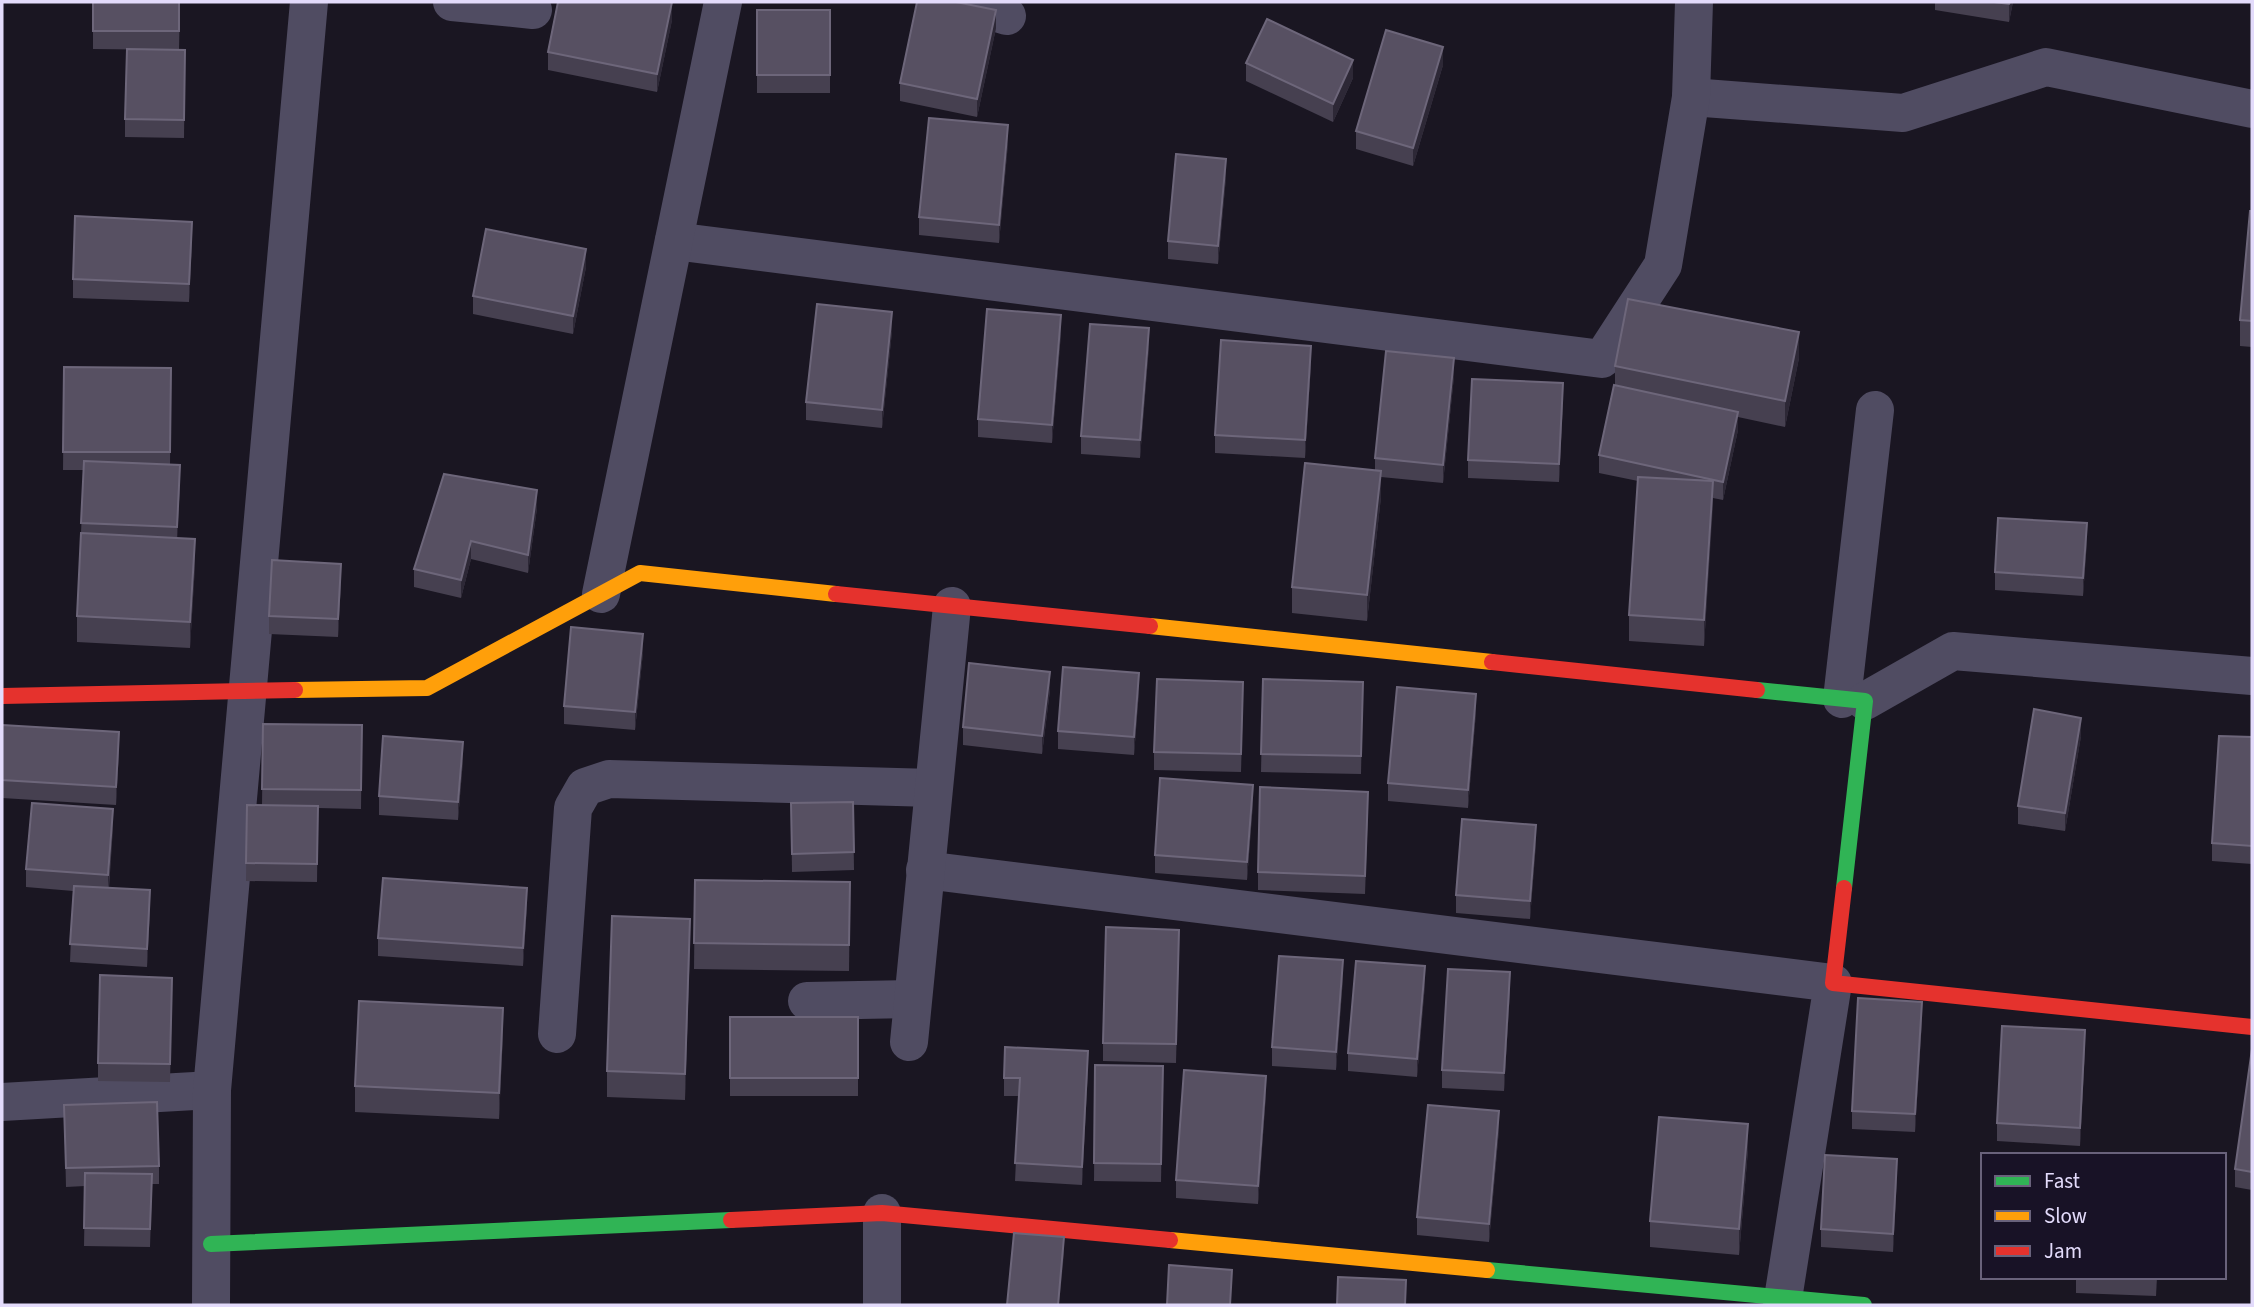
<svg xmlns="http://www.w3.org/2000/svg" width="2254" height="1307" font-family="'Source Sans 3',sans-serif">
<rect width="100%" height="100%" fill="#1a1622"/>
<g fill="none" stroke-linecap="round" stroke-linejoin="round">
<g stroke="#504c62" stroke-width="38">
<path d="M452,2L533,10"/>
<path d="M961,2L1007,16"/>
<path d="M1691,97L1903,113L2046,67L2252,109"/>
<path d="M674,241L1602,359L1663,265L1691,97L1694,2"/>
<path d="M601,594L723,2"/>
<path d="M1842,699L1875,410"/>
<path d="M1865,701L1953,651L2252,676"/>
<path d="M925,870L1833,983L1782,1305"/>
<path d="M807,1001L912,999"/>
<path d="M557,1034L573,808L585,787L609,779L933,788"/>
<path d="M909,1042L952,606"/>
<path d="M2,1102L212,1090"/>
<path d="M211,1305L212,1090L309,2"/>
<path d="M882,1305V1213"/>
</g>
<g stroke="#30b455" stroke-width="16">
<path d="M1757,690L1865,701L1844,888"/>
<path d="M211,1244L731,1220"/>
<path d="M1487,1270L1864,1305"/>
</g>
<g stroke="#ff9f0a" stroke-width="16">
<path d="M1150,626L1492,662"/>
<path d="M295,690L427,688L640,573L836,594"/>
<path d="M1170,1240L1487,1270"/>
</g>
<g stroke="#e5322d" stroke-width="16">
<path d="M836,594L1150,626"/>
<path d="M1492,662L1757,690"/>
<path d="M2,696L295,690"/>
<path d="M1844,888L1833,983L2252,1027"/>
<path d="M731,1220L882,1213L1170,1240"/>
</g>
</g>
<g fill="#464050">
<path d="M93,2H180L179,50L93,49Z"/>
<path d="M1935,2H2013L2009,22L1935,10Z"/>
<rect x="757" y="10" width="73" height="83"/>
<path d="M672,20L657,92L548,70V52Z"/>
<path d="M996,28L977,117L900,101V83Z"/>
<path d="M185,50L184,138L125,137V119Z"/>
<path d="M1246,63L1353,78L1333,122L1246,81Z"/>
<path d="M1443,65L1413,166L1356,149V131Z"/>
<path d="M1008,143L999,243L919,235V217Z"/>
<path d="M1226,177L1218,264L1168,259V241Z"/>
<path d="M2252,211V347L2240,346V320Z"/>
<path d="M192,240L189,302L73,298V279Z"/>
<path d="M586,267L573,334L473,314V296Z"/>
<path d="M892,331L882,428L806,420V402Z"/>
<path d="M1061,333L1052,443L978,437V419Z"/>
<path d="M1149,346L1140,458L1081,454V436Z"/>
<path d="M1799,358L1785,427L1738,417V430L1723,500L1713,498L1704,646L1629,641V615L1638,481L1599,473V455L1615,386V366Z"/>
<path d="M1311,364L1305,458L1215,453V435Z"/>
<path d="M64,367L171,368L170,465L180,483L177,538L195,565L190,648L77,642V616L84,470H63Z"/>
<path d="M1454,376L1443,483L1381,477V497L1367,621L1292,613V587L1375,471V458Z"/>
<path d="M1563,401L1559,482L1468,478V460Z"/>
<path d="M537,508L528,573L471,559L461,598L414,587V569Z"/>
<path d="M2087,541L2083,596L1995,590V572Z"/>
<path d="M341,582L338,637L269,634V616Z"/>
<path d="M643,652L635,730L564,724V706Z"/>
<path d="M1263,679L1363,682L1361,774L1261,772Z"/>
<path d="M1050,690L1042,754L963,745V727Z"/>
<path d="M1139,691L1134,755L1058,749V731Z"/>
<path d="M1243,700L1241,772L1154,770V752Z"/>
<path d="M1476,712L1468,808L1388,801V783Z"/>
<path d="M263,724L362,725L361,809L318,808L317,882L246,881L247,805H262Z"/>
<path d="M2,733L119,750L116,805L2,798Z"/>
<path d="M2081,736L2065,831L2018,824V806Z"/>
<path d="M2252,737V864L2212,861V843Z"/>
<path d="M463,760L458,820L379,815V796Z"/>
<path d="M853,802L854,870L792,872L791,803Z"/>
<path d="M1253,803L1247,880L1155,873V855Z"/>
<path d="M1368,810L1365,894L1258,890V872Z"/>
<path d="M113,827L109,888L150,909L147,967L70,962L73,891L26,887V869Z"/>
<path d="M1536,843L1530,919L1456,913V895Z"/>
<path d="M695,880L850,882L849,971L694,969Z"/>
<path d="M527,906L523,966L378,956V938Z"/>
<path d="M690,945L685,1100L607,1097V1071Z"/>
<path d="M1179,948L1176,1063L1103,1061V1043Z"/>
<path d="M1343,978L1336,1070L1272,1066V1047Z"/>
<path d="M1425,984L1417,1077L1348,1071V1053Z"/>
<path d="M1510,990L1504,1091L1442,1088V1070Z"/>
<path d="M172,996L170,1082L98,1081V1063Z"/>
<rect x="730" y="1017" width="128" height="79"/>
<path d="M1922,1020L1915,1132L1852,1129V1111Z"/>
<path d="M503,1034L499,1119L355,1112V1086Z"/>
<path d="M2085,1048L2080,1146L1997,1141V1123Z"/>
<path d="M2252,1049V1190L2235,1187V1169Z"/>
<path d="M1095,1065L1163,1066L1161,1182L1094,1181Z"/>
<path d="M1088,1069L1082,1185L1015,1181L1019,1096H1004V1078Z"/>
<path d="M1266,1094L1258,1204L1176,1198V1180Z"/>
<path d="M64,1105L159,1166V1184H152L150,1247L84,1246L85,1186L66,1187Z"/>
<path d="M1499,1129L1489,1242L1417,1235V1217Z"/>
<path d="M1748,1150L1739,1255L1650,1247V1221Z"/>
<path d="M1897,1177L1893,1252L1821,1247V1229Z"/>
<path d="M2076,1277H2157L2156,1296L2076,1293Z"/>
</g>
<g fill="#2d2836">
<path d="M672,2V20L657,92V74Z"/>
<path d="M2010,2H2013L2009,22V4Z"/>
<path d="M996,10V28L977,117V99Z"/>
<path d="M1443,47V65L1413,166V148Z"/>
<path d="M1353,60V78L1333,122V104Z"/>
<path d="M1008,125V143L999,243V225Z"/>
<path d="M1226,159V177L1218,264V246Z"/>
<path d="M192,222V240L189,302V284Z"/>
<path d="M586,249V267L573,334V316Z"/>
<path d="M892,312V331L882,428V410Z"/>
<path d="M1061,315V333L1052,443V425Z"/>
<path d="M1149,328V346L1140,458V440Z"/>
<path d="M1799,332V358L1785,427V401Z"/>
<path d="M1311,346V364L1305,458V440Z"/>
<path d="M1454,358V376L1443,483V465Z"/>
<path d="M1563,383V401L1559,482V464Z"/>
<path d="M1738,412V430L1723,500V482Z"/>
<path d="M180,465V483L177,546V527Z"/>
<path d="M1381,471V497L1367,621V595Z"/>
<path d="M1713,481V507L1704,646V620Z"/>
<path d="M537,490V508L528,573V555Z"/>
<path d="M2087,523V541L2083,596V578Z"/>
<path d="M195,539V565L190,648V622Z"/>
<path d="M471,541V559L461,598V580Z"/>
<path d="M341,564V582L338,637V619Z"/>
<path d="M643,634V652L635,730V712Z"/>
<path d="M1050,672V690L1042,754V736Z"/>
<path d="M1139,673V691L1134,755V737Z"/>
<path d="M1476,694V712L1468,808V790Z"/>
<path d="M2081,718V736L2065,831V813Z"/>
<path d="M119,732V750L116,805V787Z"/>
<path d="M463,742V760L458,820V802Z"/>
<path d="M1253,785V803L1247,880V862Z"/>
<path d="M113,809V827L108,893V875Z"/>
<path d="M1536,825V843L1530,919V901Z"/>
<path d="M527,888V906L523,966V948Z"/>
<path d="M150,890V909L147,967V949Z"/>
<path d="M690,919V945L685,1100V1074Z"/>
<path d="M1343,960V978L1336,1070V1052Z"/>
<path d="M1425,966V984L1417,1077V1059Z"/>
<path d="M1510,972V990L1504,1091V1073Z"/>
<path d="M1922,1002V1020L1915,1132V1114Z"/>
<path d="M503,1008V1034L499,1119V1093Z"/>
<path d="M2085,1030V1048L2080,1146V1128Z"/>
<path d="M1088,1051V1069L1082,1185V1167Z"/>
<path d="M1266,1076V1094L1258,1204V1186Z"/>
<path d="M1499,1111V1129L1489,1242V1224Z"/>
<path d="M1748,1124V1150L1739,1255V1229Z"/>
<path d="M1897,1159V1177L1893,1252V1234Z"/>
<path d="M1064,1237V1255L1059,1305H1058Z"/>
</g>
<g fill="#575062" stroke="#6d667a" stroke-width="2">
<rect x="93" y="2" width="86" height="29"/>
<path d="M558,2H672L657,74L548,52Z"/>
<path d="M917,2H956L996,10L977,99L900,83Z"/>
<path d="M1994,2H2010L2009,4Z"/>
<rect x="757" y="10" width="73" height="65"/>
<path d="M1267,19L1353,60L1333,104L1246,63Z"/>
<path d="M1386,30L1443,47L1413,148L1356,131Z"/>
<path d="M127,49L185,50L184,120L125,119Z"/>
<path d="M929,118L1008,125L999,225L919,217Z"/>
<path d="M1176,154L1226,159L1218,246L1168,241Z"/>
<path d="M2250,211H2252V321L2240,320Z"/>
<path d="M75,216L192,222L189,284L73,279Z"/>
<path d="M486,229L586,249L573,316L473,296Z"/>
<path d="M1628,299L1799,332L1785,401L1615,366Z"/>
<path d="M817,304L892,312L882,410L806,402Z"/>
<path d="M987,309L1061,315L1052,425L978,419Z"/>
<path d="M1090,324L1149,328L1140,440L1081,436Z"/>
<path d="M1221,340L1311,346L1305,440L1215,435Z"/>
<path d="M1386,351L1454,358L1443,465L1375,458Z"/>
<path d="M64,367L171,368L170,452H63Z"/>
<path d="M1472,379L1563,383L1559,464L1468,460Z"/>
<path d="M1614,385L1738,412L1723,482L1599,455Z"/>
<path d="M84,461L180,465L177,527L81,523Z"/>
<path d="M1305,463L1381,471L1367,595L1292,587Z"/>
<path d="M444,474L537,490L528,555L471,541L461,580L414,569Z"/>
<path d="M1638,477L1713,481L1704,620L1629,615Z"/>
<path d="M1998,518L2087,523L2083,578L1995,572Z"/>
<path d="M81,533L195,539L190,622L77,616Z"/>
<path d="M272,560L341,564L338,619L269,616Z"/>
<path d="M571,627L643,634L635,712L564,706Z"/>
<path d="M969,663L1050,672L1042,736L963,727Z"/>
<path d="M1063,667L1139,673L1134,737L1058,731Z"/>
<path d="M1157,679L1243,682L1241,754L1154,752Z"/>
<path d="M1263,679L1363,682L1361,756L1261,754Z"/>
<path d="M1397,687L1476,694L1468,790L1388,783Z"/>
<path d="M2034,709L2081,718L2065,813L2018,806Z"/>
<path d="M263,724L362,725L361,790L262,789Z"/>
<path d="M2,725L119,732L116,787L2,780Z"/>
<path d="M383,736L463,742L458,802L379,796Z"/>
<path d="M2219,736L2252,737V846L2212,843Z"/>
<path d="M1160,778L1253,785L1247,862L1155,855Z"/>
<path d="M1260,787L1368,792L1365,876L1258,872Z"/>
<path d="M853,802L854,852L792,854L791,803Z"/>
<path d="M32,803L113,809L108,875L26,869Z"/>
<path d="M247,805L318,806L317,864L246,863Z"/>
<path d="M1462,819L1536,825L1530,901L1456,895Z"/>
<path d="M383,878L527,888L523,948L378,938Z"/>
<path d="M695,880L850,882L849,945L694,943Z"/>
<path d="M74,886L150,890L147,949L70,944Z"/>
<path d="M612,916L690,919L685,1074L607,1071Z"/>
<path d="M1106,927L1179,930L1176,1044L1103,1043Z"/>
<path d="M1279,956L1343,960L1336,1052L1272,1047Z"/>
<path d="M1356,961L1425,966L1417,1059L1348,1053Z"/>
<path d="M1448,969L1510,972L1504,1073L1442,1070Z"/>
<path d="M100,975L172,978L170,1064L98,1063Z"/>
<path d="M1858,998L1922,1002L1915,1114L1852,1111Z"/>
<path d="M359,1001L503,1008L499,1093L355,1086Z"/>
<rect x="730" y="1017" width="128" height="61"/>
<path d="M2002,1026L2085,1030L2080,1128L1997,1123Z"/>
<path d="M1005,1047L1088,1051L1082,1167L1015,1163L1020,1078H1004Z"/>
<path d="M2252,1049V1172L2235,1169Z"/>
<path d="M1095,1065L1163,1066L1161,1164L1094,1163Z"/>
<path d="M1184,1070L1266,1076L1258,1186L1176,1180Z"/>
<path d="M157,1102L159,1166L66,1168L64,1105Z"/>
<path d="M1428,1105L1499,1111L1489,1224L1417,1217Z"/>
<path d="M1659,1117L1748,1124L1739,1229L1650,1221Z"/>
<path d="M1825,1155L1897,1159L1893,1234L1821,1229Z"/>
<path d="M85,1173L152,1174L150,1229L84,1228Z"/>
<path d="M1014,1233L1064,1237L1058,1305H1007Z"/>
<path d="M1169,1265L1232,1270L1230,1305H1167Z"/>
<path d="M1338,1277L1406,1280L1405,1305H1337Z"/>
</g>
<rect width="2254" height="1307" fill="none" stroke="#e3dbfb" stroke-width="7"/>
<rect x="1981" y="1153" width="245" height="126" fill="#181226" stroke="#69627b" stroke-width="2"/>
<rect x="1995" y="1176" width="35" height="10" fill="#30b455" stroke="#69627b" stroke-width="2"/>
<text x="2044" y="1188" font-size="21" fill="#e3dbfb">Fast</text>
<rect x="1995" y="1211" width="35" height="10" fill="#ff9f0a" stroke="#69627b" stroke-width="2"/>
<text x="2044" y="1223" font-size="21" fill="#e3dbfb">Slow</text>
<rect x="1995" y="1246" width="35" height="10" fill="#e5322d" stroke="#69627b" stroke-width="2"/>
<text x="2044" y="1258" font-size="21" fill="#e3dbfb">Jam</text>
</svg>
